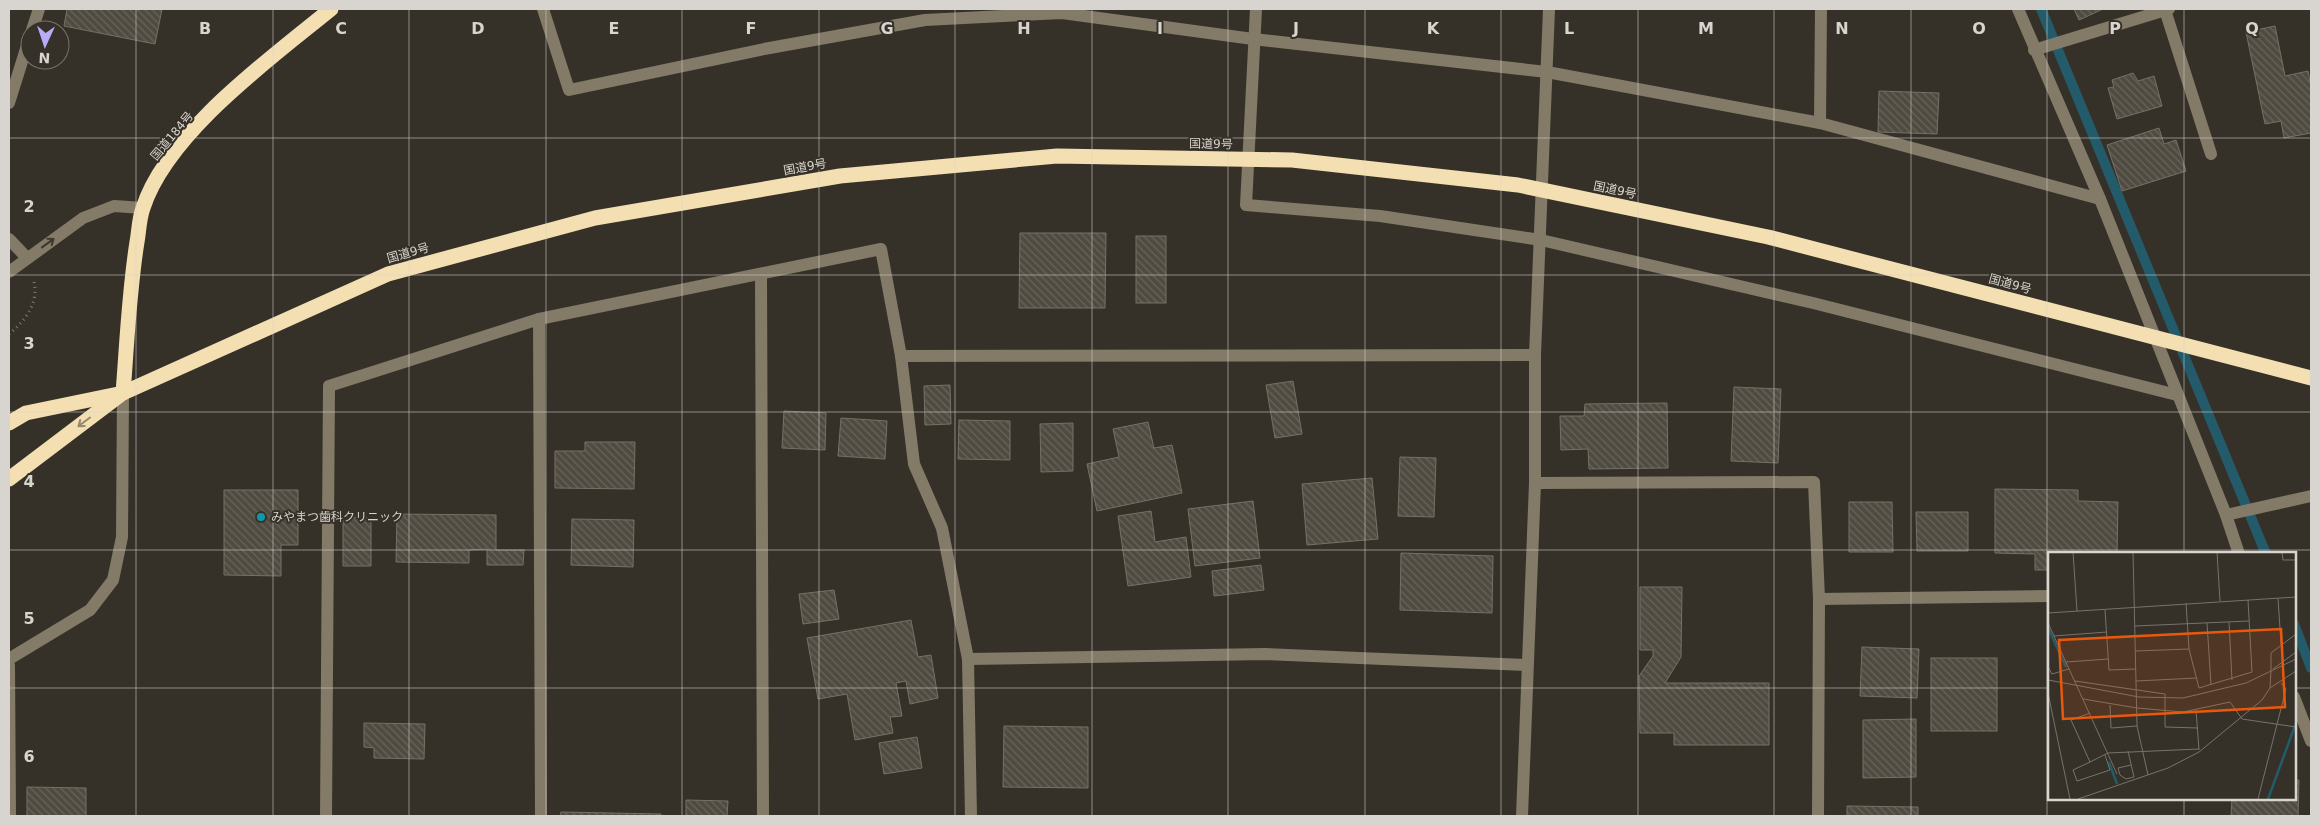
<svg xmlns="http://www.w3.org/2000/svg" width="2320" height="825" font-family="'DejaVu Sans','Noto Sans JP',sans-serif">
<defs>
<pattern id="building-back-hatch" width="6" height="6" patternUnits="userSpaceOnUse" patternTransform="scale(1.25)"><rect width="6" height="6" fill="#504b41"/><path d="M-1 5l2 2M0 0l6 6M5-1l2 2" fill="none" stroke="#68645b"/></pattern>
</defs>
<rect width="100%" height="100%" fill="#363128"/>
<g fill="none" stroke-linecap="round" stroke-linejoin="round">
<g stroke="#235b6a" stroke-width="10">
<path d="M2041,9L2266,554"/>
<path d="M2294,624L2311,668"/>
</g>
</g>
<g fill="url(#building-back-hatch)" stroke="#767166">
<path d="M67,9H162L155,44L64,26Z"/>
<path d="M2074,9H2103L2079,20Z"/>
<path d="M2275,26L2285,76L2308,71L2311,87V133L2284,138L2281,121L2265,124L2246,32Z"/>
<path d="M2133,73L2138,81L2154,76L2162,106L2117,119L2108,88L2114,87L2112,80Z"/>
<path d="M1879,91L1939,93L1937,134L1878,132Z"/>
<path d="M2159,128L2164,144L2176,140L2186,171L2122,191L2107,145Z"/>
<path d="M1020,233H1106L1105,308H1019Z"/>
<rect x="1136" y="236" width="30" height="67"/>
<path d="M1293,381L1302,434L1275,438L1266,385Z"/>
<path d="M950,385L951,424L925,425L924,386Z"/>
<path d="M1734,387L1781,389L1778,463L1731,461Z"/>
<path d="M1667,403L1668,468L1589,469L1588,449L1561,450L1560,416H1584L1585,404Z"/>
<path d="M784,411L826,413L825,450L782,448Z"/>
<path d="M841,418L887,421L885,459L838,456Z"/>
<path d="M959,420L1010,421V460L958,459Z"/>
<path d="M1148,422L1154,448L1172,445L1182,493L1097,511L1087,464L1119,457L1113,429Z"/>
<path d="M1073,423V471L1041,472L1040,424Z"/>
<path d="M585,442H635L634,489L555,488V451H585Z"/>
<path d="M1400,457L1436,458L1434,517L1398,516Z"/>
<path d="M1372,478L1378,539L1307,545L1302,484Z"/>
<path d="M1995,489L2078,490V501L2118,502L2117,554H2049V570H2035V554L1995,553Z"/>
<path d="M224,490H298V545H281V576L224,575Z"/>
<path d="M1253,501L1260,558L1195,566L1188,509Z"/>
<path d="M1849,502H1892L1893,552H1849Z"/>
<path d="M1151,511L1155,542L1186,537L1191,577L1128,586L1118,516Z"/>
<path d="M1916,512H1968V551H1917Z"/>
<path d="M397,514L496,515V550H524L523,565H487V549L469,550V563L396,562Z"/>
<path d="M343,517L371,518V566H343Z"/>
<path d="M572,519L634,520L633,567L571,565Z"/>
<path d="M1401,553L1493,556L1492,613L1400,610Z"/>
<path d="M1261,565L1264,590L1214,596L1212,571Z"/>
<path d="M1640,587H1682L1681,657L1665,683H1769V745H1674V733H1640L1639,676L1653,656V650H1640Z"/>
<path d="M834,590L839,619L803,624L799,594Z"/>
<path d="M911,620L918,657L931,655L938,698L910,704L906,681L896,683L902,716L890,717L893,733L855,740L847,694L818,699L807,638Z"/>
<path d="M1862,647L1919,649L1917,698L1860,696Z"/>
<rect x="1931" y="658" width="66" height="73"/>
<path d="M1916,719V777L1863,778V720Z"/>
<path d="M364,723L425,724L424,759L374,758V748L364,747Z"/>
<path d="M1004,726L1088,727V788L1003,787Z"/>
<path d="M917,737L922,768L884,774L879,743Z"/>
<path d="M2294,780H2299L2298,816H2231L2232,799H2294Z"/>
<path d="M27,787L86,788V816H27Z"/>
<path d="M686,800L728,801L727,816H686Z"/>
<path d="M1847,806L1918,807V816H1847Z"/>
<path d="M561,812L661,814V816H560Z"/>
</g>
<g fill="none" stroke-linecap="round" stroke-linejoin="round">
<path stroke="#7d7871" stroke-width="3" stroke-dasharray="1 4" stroke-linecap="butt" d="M9,334C24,322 39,304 34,282"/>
<g stroke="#837a68" stroke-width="12">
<path d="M543,9L569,90L764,49L925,20L1062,13L1253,39L1547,72L1820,123L2100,199"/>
<path d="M1256,9L1246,205L1380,216L1541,240L1813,303L2177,395"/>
<path d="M2018,9L2100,199L2226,515L2239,554"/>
<path d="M2165,10L2211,154"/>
<path d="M32,30L39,9"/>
<path d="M2034,50L2169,9"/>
<path d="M9,103L30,36"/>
<path d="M1820,123L1821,9"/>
<path d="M9,239L27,258"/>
<path d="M9,272L83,218L114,206L143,208"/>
<path d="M761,274L763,816"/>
<path d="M539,319L541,816"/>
<path d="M901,356L1535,355"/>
<path d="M1535,483L1814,482L1819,599L1818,816"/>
<path d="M2226,515L2311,496"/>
<path d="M1819,599L2049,596"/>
<path d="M9,659L90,610L113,580L122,537L123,393"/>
<path d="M968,659L1265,654L1527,665"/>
<path d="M9,665L10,816"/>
<path d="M2294,697L2311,741"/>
<path d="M326,816L329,386L539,319L881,249L901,356L914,464L942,528L968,659L971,816"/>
<path d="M1522,816L1535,483V355L1549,9"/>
</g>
<g stroke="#f4dfb2" stroke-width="15">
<path d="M123,393C127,343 129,292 137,242C139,231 139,219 143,208C167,133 271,58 331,9"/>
<path d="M9,423L26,413L123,393L388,274L595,218L840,176L1057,156L1292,160L1518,185L1768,237L2311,378"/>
<path d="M9,479L120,395"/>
</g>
</g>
<defs><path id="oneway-shaft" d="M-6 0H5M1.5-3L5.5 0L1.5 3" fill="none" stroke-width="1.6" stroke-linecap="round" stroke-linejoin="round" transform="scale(1.25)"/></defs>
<use stroke="#3e382e" href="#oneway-shaft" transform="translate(48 243) rotate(-36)"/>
<use stroke="#95886d" href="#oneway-shaft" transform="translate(84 422) rotate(143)"/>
<path fill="none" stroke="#d8d4cf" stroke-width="1" stroke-opacity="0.55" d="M136,9V816M273,9V816M409,9V816M546,9V816M682,9V816M819,9V816M955,9V816M1092,9V816M1228,9V816M1365,9V816M1501,9V816M1638,9V816M1774,9V816M1911,9V816M2047,9V816M2184,9V554M9,138H2311M9,275H2311M9,412H2311M9,550H2311M9,688H2049M2294,688H2311M2184,799V816"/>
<circle fill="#0f9aa8" stroke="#363128" stroke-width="2" cx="261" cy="517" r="5"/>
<g text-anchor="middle" stroke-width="4" stroke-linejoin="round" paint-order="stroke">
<g font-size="12" fill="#d8d4cf" stroke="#363128">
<text transform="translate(172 136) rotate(-50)" y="4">国道184号</text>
<text transform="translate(1211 144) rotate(1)" y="4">国道9号</text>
<text transform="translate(805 167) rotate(-10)" y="4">国道9号</text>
<text transform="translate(1615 190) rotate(12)" y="4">国道9号</text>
<text transform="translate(408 253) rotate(-16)" y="4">国道9号</text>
<text transform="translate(2010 284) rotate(15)" y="4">国道9号</text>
</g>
<g font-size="12" fill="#d8d4cf" stroke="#363128" text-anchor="start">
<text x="271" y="521">みやまつ歯科クリニック</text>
</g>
</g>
<g transform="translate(2048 552)">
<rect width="248" height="248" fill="#363128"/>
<path fill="none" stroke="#235b6a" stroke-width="2.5" d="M0,76L18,115M61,210L69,232M220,247L248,171"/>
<path fill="none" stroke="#77726b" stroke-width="1" d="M25,0L29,59M85,0L89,174L100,223M169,0L172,49M234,1L235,8H248M230,46L233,92M138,51L141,97L151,136L204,120L200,48M57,58L61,118L88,117M0,61L248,45M181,70L184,128M0,71L69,222M159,71L163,133M87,74L201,69M6,84L59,80M88,99L141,97M18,110L60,107M0,115L4,122L21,117M225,117L248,100M223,118V101L248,82M0,128L91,145L135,146L198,131L248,107M27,129L117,142V175L150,176M88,129L149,126M222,136L248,119M0,141L22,247M35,147L89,156L135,160L182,150L194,167L248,175M62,153L63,176L89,174M148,158L151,198M80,199L86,225L78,227L72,223L70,216L83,213M57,203L62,218L29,229L25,218L42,210L60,201L151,197M42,210L23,168L42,161M30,247L120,216L151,200L214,148L222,136L223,118M210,247L238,137L233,131"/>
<path fill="#e8590c" fill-opacity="0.15" stroke="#e8590c" stroke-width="2.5" d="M233,77L237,155L15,167L11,88Z"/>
<rect width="248" height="248" fill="none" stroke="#d8d4cf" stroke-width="2.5"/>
</g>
<g font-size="16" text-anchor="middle" font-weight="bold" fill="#d8d4cf" stroke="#363128" stroke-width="4" stroke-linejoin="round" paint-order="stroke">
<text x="205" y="34">B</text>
<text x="341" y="34">C</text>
<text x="478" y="34">D</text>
<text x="614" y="34">E</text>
<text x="751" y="34">F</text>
<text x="887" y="34">G</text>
<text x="1024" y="34">H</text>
<text x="1160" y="34">I</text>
<text x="1296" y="34">J</text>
<text x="1433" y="34">K</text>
<text x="1569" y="34">L</text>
<text x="1706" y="34">M</text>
<text x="1842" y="34">N</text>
<text x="1979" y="34">O</text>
<text x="2115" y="34">P</text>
<text x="2252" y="34">Q</text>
<text x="29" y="212">2</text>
<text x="29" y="349">3</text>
<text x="29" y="487">4</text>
<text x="29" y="624">5</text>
<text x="29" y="762">6</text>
</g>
<rect width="2320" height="825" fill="none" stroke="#d8d4cf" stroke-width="20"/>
<g transform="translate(45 45) rotate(183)"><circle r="24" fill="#363128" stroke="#77726b"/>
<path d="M0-4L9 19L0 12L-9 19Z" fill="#b6acf8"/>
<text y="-8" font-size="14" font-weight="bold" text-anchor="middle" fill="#d8d4cf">N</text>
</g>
</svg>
